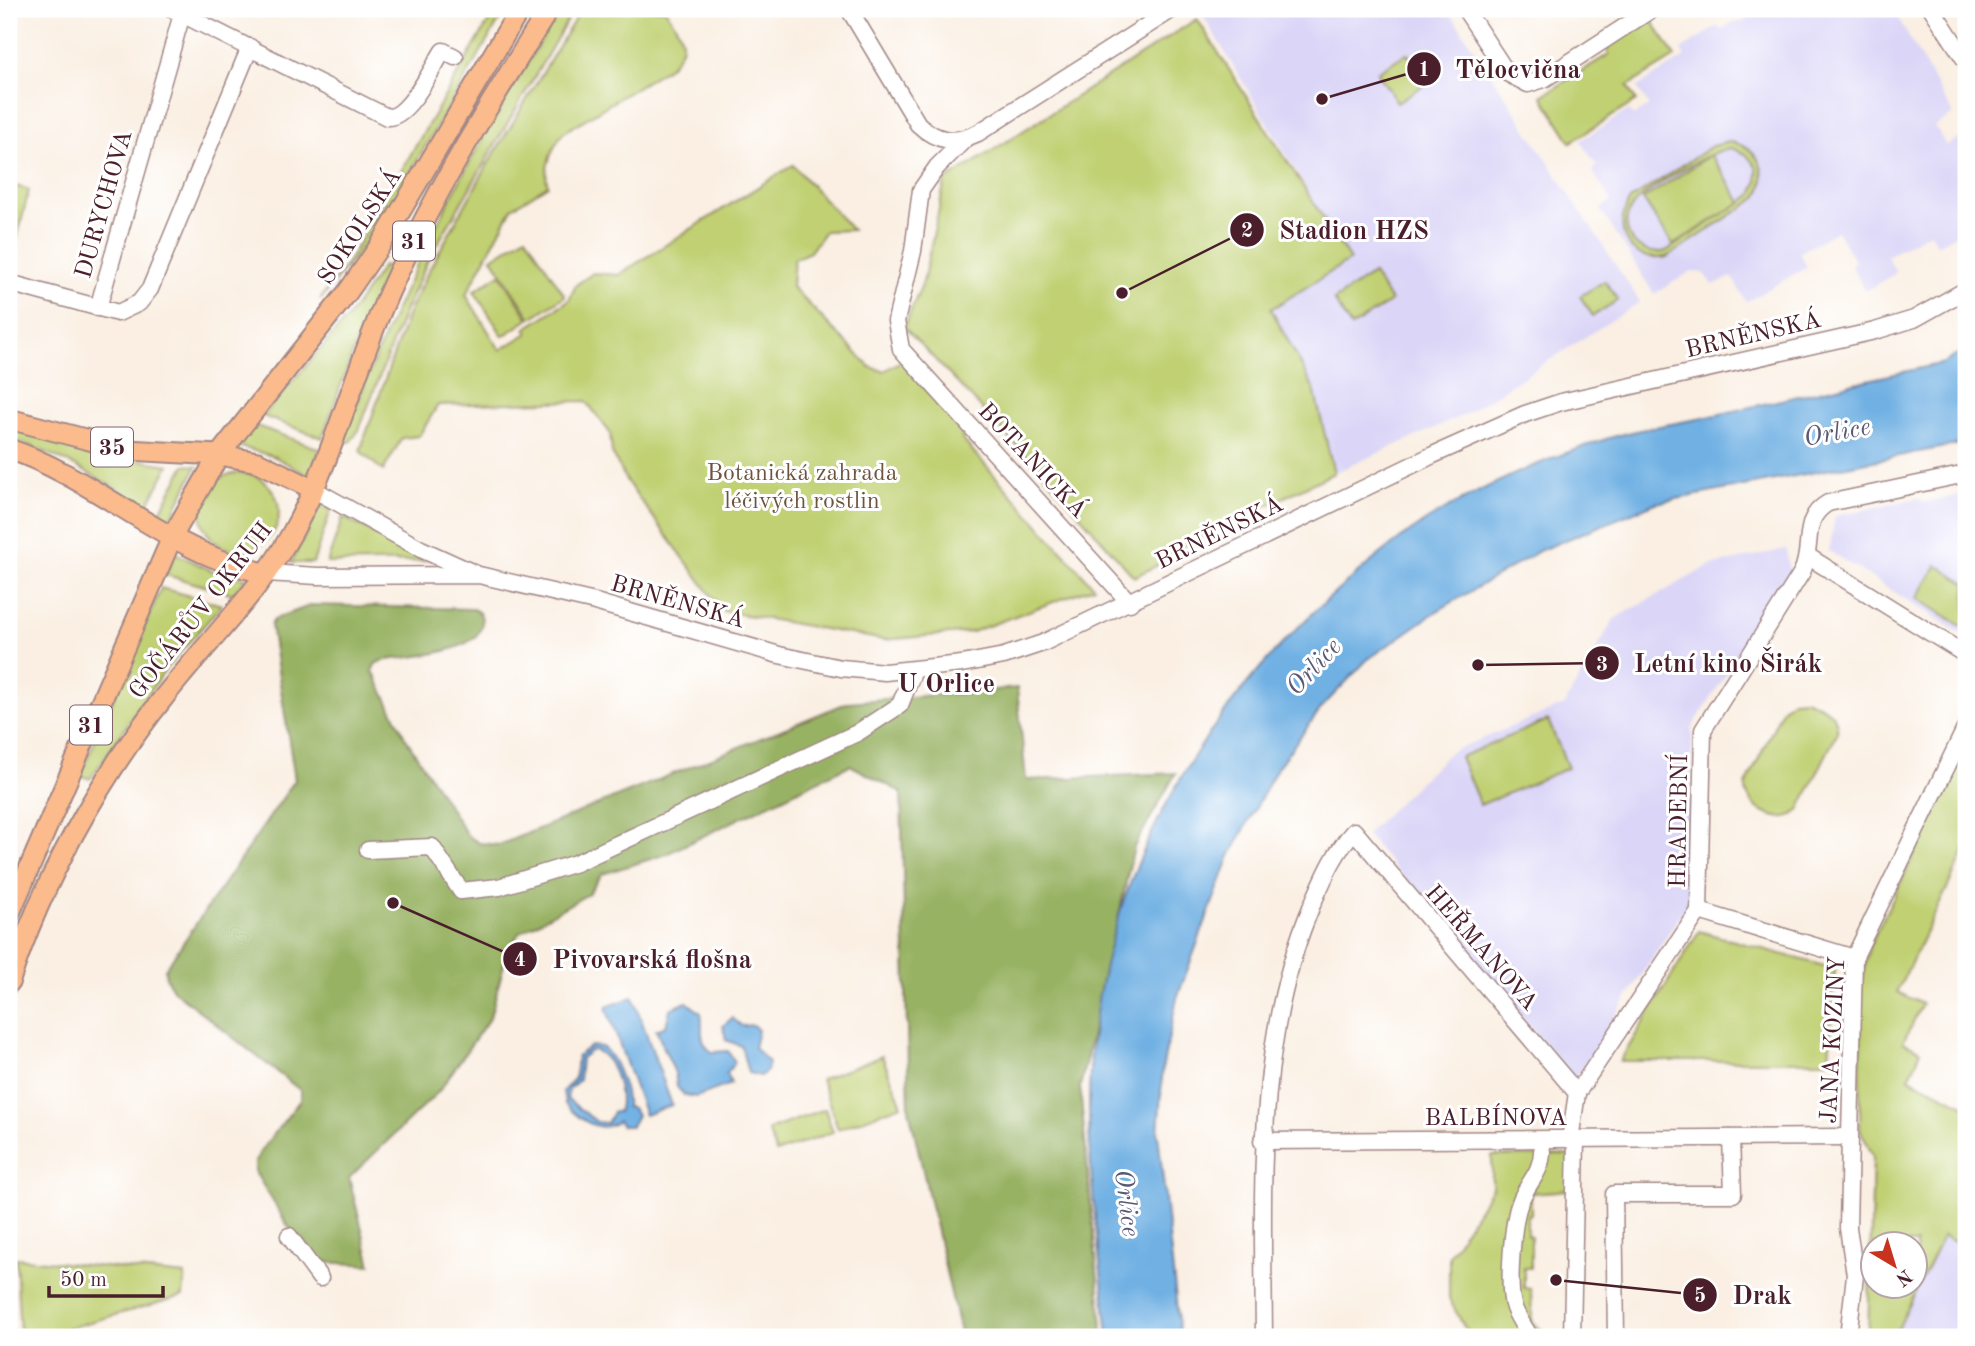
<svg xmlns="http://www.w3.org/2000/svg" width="1975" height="1346" font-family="'Old Standard TT',serif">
<rect width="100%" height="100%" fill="#fff"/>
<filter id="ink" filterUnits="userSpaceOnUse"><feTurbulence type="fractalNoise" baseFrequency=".0143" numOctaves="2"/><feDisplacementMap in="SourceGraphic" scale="14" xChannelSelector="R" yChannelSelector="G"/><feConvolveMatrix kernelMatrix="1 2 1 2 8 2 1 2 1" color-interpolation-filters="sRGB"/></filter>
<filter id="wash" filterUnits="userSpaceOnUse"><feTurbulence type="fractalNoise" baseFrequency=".00686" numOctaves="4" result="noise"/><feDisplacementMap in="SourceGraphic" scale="28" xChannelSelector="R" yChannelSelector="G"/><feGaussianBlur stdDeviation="1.57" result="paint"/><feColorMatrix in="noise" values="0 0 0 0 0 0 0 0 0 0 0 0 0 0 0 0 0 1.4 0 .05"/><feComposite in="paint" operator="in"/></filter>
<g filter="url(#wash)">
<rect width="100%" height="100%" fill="#faefe2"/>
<g fill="#dbd6f7">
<path d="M1199,9H1448L1640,302L1464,415L1334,473L1314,389L1271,309L1349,259Z"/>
<path d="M1749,9H1893L1953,114L1935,126L1946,146L1959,138L1966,151V229L1937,245L1930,232L1887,256L1896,273L1865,291L1851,265L1855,262L1837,231L1799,253L1807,267L1746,302L1732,277L1713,285L1703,273L1690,272L1654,294L1600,209L1611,201L1592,170L1597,166L1580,141L1629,110L1633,116L1649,106L1637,87L1685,57L1681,50L1718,26L1721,30L1732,23L1745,21Z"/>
<path d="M1966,489V637L1829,551L1835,516L1918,498L1924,502L1957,496Z"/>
<path d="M1786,549L1790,572L1692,728L1690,899L1575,1079L1366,834L1450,752L1564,705L1614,619L1709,566Z"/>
<path d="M1943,1236L1966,1247V1337H1894Z"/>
</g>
<g fill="#c0d072" stroke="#85784e" stroke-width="2" fill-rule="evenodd">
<path d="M496,9H506L375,232L320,300L350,258Z"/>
<path d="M561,9H574L428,260L405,310L359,430L350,442H343C397,288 473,146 561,9Z"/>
<path d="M581,9H665C681,34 693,45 666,69L563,133C554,145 542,169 548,185L512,208L466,295L500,350L528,333L525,329L569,300L576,285L593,273L618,275L793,165L852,230L825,231L810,252L794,259L792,287L870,367L884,371L901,361L962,428V439L1094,587L972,632L884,640L723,611L627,482L612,453L610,433L586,401L438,405L419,436L402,438L383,471L360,451L409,311L429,270L488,164Z"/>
<path d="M1650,17L1675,57L1628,86L1636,101L1571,142L1542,96L1609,54L1605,45Z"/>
<path d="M1197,19L1350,260L1271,309L1314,389L1334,473L1172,552L1162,563L1134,577L1042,472L904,327L923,282L945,181Z"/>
<path d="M1407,53L1427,83L1397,102L1377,72Z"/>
<path d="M1730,142C1758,146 1771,173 1757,198L1667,257C1630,265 1611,230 1630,200L1712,146ZM1731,148L1746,154L1757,168V182L1752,195L1666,251C1642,259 1617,234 1630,210C1638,193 1713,149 1731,148Z"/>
<path d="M1711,155L1741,202L1673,245L1643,199Z"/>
<path d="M9,184L29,190L17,239L9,237Z"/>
<path d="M526,236L565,296L531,318L492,258Z"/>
<path d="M383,266L388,268L352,354L322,438L263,416L348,317Z"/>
<path d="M500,274L529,319L503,336L474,291Z"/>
<path d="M1373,274L1391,301L1351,327L1334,300Z"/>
<path d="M1605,281L1618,300L1593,316L1580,296Z"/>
<path d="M254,425L320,449L309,476L275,457L238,446Z"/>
<path d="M9,428L113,456L169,465L146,508C104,480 57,454 9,438Z"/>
<path d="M185,465L197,466L169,522L158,515Z"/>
<circle cx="240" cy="512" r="39"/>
<path d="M321,504L331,510L313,563H291Z"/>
<path d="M343,517L424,560L425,561L327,563Z"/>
<path d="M175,553L217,573L247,578L233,594L166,575Z"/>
<path d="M1937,565L1966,584V629L1917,598Z"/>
<path d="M161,588L222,605L168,666L90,779L80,775Z"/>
<path d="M1805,699C1821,706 1840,712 1837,733L1799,810C1782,829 1744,808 1746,785L1783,708L1793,700Z"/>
<path d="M1548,720L1568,768L1480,805L1460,757Z"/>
<path d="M1966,749V849L1897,992L1922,1004L1903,1042L1921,1051L1909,1078L1966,1106V1247L1943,1236L1894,1337H1868L1873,1156L1860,1129L1861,986L1869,947ZM1874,1244H1916V1286H1874Z"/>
<path d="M1699,931L1835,969L1829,1061H1620Z"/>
<path d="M882,1056L902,1105L838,1129L821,1079Z"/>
<path d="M825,1109L833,1132L776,1153L768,1130Z"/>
<path d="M1569,1155L1570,1190L1531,1193V1214L1527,1215V1235L1531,1236V1268H1524V1288L1531,1289L1532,1321L1545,1333L1565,1337H1470L1449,1299V1255L1492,1188V1156Z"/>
<path d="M16,1258L185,1275L183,1296L37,1337H20Z"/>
</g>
<path fill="#98b264" stroke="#716848" stroke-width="2" d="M312,605L473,609C479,612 482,614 482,621C482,655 407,656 381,661L375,664L373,671L405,737L467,835L479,843L499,845L849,702L1017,688L1026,780L1176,773L1134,847L1080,1087L1103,1337H961L909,1109L901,792L850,765L664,855L602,874L588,894L519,933L507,953L490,1017L439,1091L349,1178L371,1265L322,1262L293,1234L255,1172V1162L260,1152L300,1100L301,1091L174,991L166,978L165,969L295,780L271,625L274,619Z"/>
<g fill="#6fb0e3" stroke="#5c6887" stroke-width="2" fill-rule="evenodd">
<path d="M1966,349V443L1656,503L1541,550L1434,613L1367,660L1323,706L1277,768L1230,856L1177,998L1163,1065L1158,1133L1180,1337H1108C1098,1235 1080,1129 1094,1026C1117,851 1213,697 1345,584C1373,560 1402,535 1434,516C1486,485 1545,459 1603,440C1637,428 1676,424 1712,416C1789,398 1866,380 1944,363Z"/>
<path d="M633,997L672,1105L645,1115L606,1007Z"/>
<path d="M687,1002L701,1013C704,1027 697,1041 712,1052L728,1051L735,1062L727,1073L731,1084L696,1097L684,1095L677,1087L675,1073L656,1030L666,1026L670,1009Z"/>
<path d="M732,1018L742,1026L753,1025L758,1030L754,1048L769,1062L767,1071L760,1076L748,1073L741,1046L726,1040L723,1026Z"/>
<path d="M591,1046L602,1047C614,1054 628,1093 626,1107L632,1108L637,1115L631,1126H622L618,1121C600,1136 578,1118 565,1104L563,1091L575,1078L577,1056ZM592,1050C612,1051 625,1096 618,1112H613L607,1123L597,1122L567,1099L569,1089L579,1080L581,1058Z"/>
</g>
</g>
<g filter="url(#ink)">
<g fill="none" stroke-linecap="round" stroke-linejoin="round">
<defs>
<g id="minor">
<path d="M172,9L387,117C408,119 432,68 443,51L455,57"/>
<path d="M849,9L918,124C937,142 954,144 978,133L1173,9"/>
<path d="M1465,9L1507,73L1528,84L1544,79L1652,9"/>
<path d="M1932,9L1966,61"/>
<path d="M964,140L937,167L921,190L913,251L896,321L901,349L1130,603"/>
<path d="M9,283L118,313L139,303L150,289L250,47"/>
<path d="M98,308L182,14"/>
<path d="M313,489L421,549L476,574"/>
<path d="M1809,557L1966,655"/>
<path d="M266,573L318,576L479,575L595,602L779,655L841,668L885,672L962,664L1004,656L1043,643L1433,455L1525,414L1561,402L1875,331L1914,319L1966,290"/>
<path d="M368,850L432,847L461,891L499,887L576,863L857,733L900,705L914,670"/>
<path d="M1699,911L1854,958"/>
<path d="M1570,1140L1577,1093L1699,911L1703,730L1802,572C1814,547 1800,519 1828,503L1966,474"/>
<path d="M1262,1141L1849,1137"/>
<path d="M289,1236L320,1278"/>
<path d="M1264,1337C1263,1192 1254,1042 1312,905C1324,878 1334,853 1354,831L1577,1093"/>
<path d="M1530,1337C1525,1328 1518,1318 1514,1308C1507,1289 1512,1220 1521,1200C1528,1182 1542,1172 1542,1151"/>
<path d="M1572,1337L1576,1140"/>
<path d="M1616,1337L1614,1194H1733L1731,1138"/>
<path d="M1848,1337L1855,1275L1848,1228L1854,958L1966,727"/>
</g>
<g id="major">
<path d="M9,419L127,450L219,455L258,462L313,489"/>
<path d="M9,449C99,479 173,557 266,573"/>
<path d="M9,915L173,535L219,455L347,293L381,244L520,9"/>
<path d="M9,983C42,882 98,780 164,697C206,643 258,594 292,533C331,463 351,383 382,309C426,204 489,105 549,9"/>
</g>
</defs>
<use href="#minor" stroke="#a28786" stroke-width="19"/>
<use href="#major" stroke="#a28786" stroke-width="23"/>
<use href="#minor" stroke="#fff" stroke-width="16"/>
<use href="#major" stroke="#fbbb8c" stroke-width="19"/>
</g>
</g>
<g text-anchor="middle" stroke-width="6" stroke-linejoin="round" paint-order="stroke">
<g fill="#fff" stroke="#80626b" stroke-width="2">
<rect x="393" y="221.5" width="42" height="39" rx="5"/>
<rect x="91" y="427.5" width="42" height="39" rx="5"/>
<rect x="70" y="705.5" width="42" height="39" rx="5"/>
</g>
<g font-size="23" font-weight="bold" fill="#4a1f2b">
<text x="414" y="249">31</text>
<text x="112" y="455">35</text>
<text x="91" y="733">31</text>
</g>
<g font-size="24" fill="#4a1f2b" stroke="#fff">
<text transform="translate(103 204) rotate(-74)" y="8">DURYCHOVA</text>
<text transform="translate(359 226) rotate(-57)" y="8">SOKOLSKÁ</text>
<text transform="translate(1753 334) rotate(-13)" y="8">BRNĚNSKÁ</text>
<text transform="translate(1033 460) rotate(47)" y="8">BOTANICKÁ</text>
<text transform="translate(1219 532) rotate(-26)" y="8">BRNĚNSKÁ</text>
<text transform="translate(678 601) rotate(16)" y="8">BRNĚNSKÁ</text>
<text transform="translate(200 610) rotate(-52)" y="8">GOČÁRŮV OKRUH</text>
<text transform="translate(1678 821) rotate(-89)" y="8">HRADEBNÍ</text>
<text transform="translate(1482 947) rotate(49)" y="8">HEŘMANOVA</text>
<text transform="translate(1832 1040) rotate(-87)" y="8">JANA KOZINY</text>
<text x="1496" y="1125">BALBÍNOVA</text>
</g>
<g font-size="24" fill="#6d5440" stroke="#fff">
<text x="802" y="480">Botanická zahrada<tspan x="802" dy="28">léčivých rostlin</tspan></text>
</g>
<g font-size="26" font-style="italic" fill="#595975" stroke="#fff">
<text transform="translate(1837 431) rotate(-10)" y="9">Orlice</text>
<text transform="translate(1313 666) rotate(-47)" y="9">Orlice</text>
<text transform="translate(1128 1203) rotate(83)" y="9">Orlice</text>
</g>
<g font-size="26" font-weight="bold" fill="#4a1f2b" stroke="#fff">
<text x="946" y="692">U Orlice</text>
</g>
</g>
<path fill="none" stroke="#4a1f2b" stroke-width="2.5" d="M1322 99L1424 69M1122 293L1247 230M1478 665L1602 663M393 903L520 959M1556 1280L1700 1295"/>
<g fill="#4a1f2b" stroke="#fff" stroke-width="2.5">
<circle cx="1322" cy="99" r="7"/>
<circle cx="1122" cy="293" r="7"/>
<circle cx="1478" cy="665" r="7"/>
<circle cx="393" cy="903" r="7"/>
<circle cx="1556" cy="1280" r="7"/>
<circle cx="1424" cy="69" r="18"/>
<circle cx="1247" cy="230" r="18"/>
<circle cx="1602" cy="663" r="18"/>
<circle cx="520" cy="959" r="18"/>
<circle cx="1700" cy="1295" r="18"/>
</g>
<g font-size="21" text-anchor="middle" font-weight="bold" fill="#fff">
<text x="1424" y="76">1</text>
<text x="1247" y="237">2</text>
<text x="1602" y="671">3</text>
<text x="520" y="966">4</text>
<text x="1700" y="1302">5</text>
</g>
<g font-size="26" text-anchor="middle" font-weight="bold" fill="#4a1f2b" stroke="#fff" stroke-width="6" stroke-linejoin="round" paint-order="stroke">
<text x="1518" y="78">Tělocvična</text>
<text x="1354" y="239">Stadion HZS</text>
<text x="1728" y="672">Letní kino Širák</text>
<text x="652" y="968">Pivovarská flošna</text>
<text x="1762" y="1304">Drak</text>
</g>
<rect width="1975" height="1346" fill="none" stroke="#fff" stroke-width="35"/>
<g transform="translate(1894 1265) rotate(142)"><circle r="33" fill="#ffffff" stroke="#b7a5aa" stroke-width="2"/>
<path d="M0-5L12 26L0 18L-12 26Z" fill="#c8321e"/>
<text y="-10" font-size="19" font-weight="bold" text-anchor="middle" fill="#4a1f2b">N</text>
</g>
<path d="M49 1286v10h114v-10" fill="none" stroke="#4a1f2b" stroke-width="3.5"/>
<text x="60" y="1286" font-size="21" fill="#4a1f2b" stroke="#ffffff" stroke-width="5" paint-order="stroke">50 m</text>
</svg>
